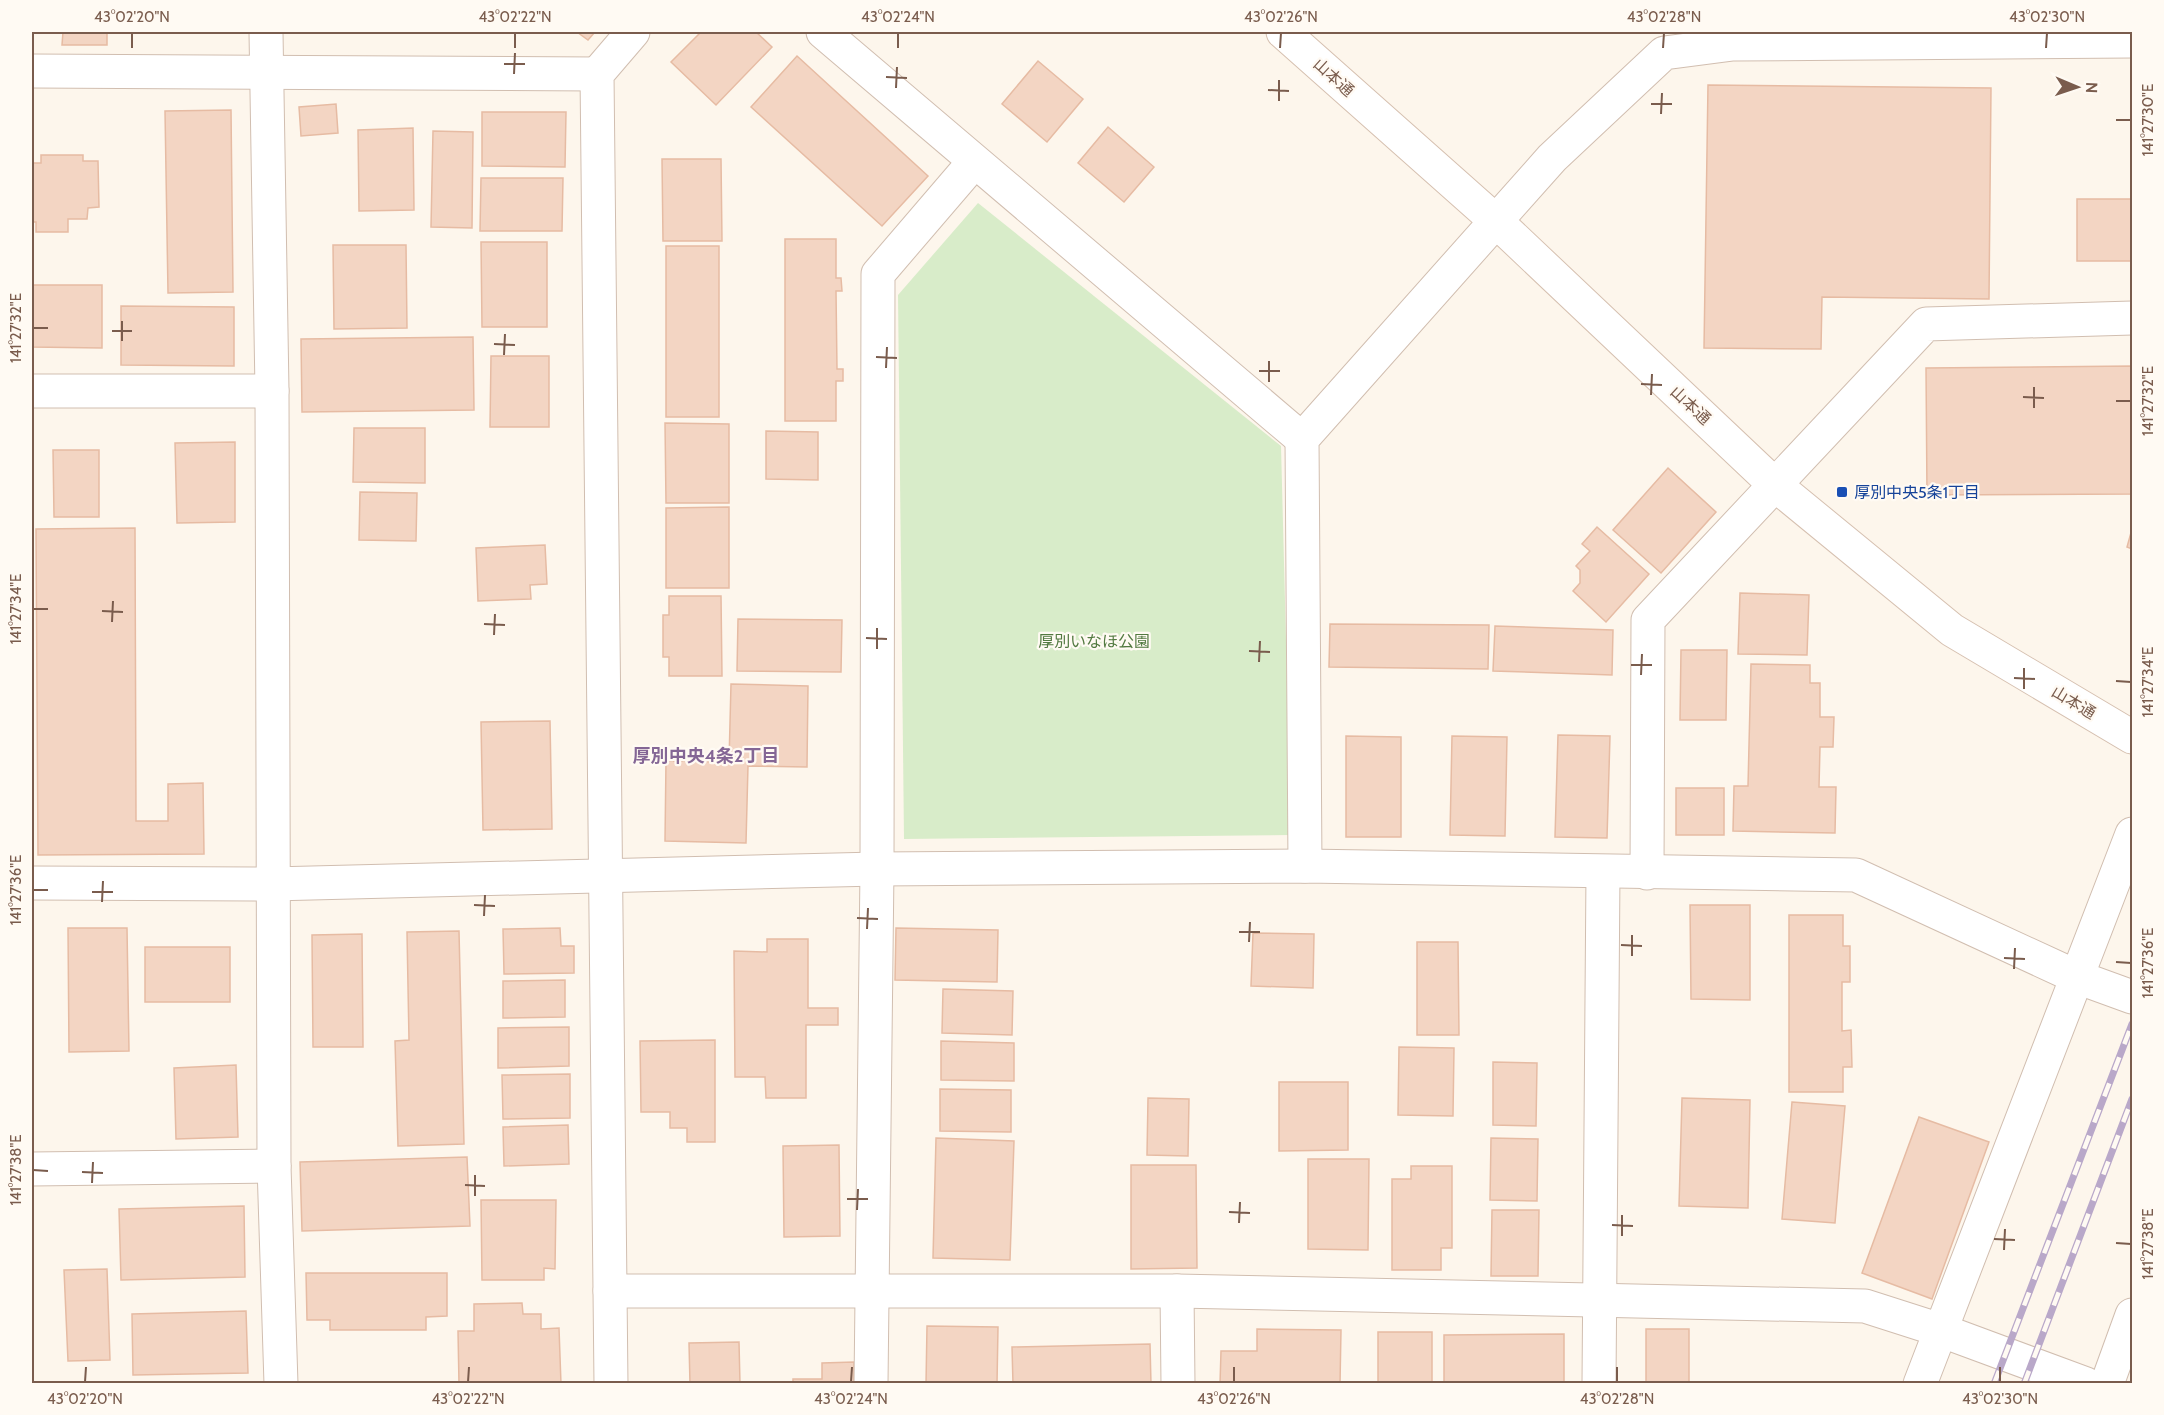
<svg xmlns="http://www.w3.org/2000/svg" width="2164" height="1415" font-family="Cabin,'Noto Sans JP',sans-serif">
<rect width="100%" height="100%" fill="#fdf6ec"/>
<path fill="#d8ecc9" d="M978,203L1281,446L1291,835L904,839L898,295Z"/>
<g fill="#f3d5c3" stroke="#e6bba3" stroke-width="1.5">
<path d="M63,32H107V45H62Z"/>
<path d="M577,32H595L588,40Z"/>
<path d="M701,32H756L772,47L716,105L671,62Z"/>
<path d="M797,56L928,176L882,226L751,107Z"/>
<path d="M1038,61L1083,99L1047,142L1002,104Z"/>
<path d="M1708,85L1991,88L1989,299L1822,297L1821,349L1704,348Z"/>
<path d="M336,104L338,133L301,136L299,107Z"/>
<path d="M231,110L233,292L168,293L165,111Z"/>
<path d="M482,112H566L565,167L482,166Z"/>
<path d="M1108,127L1154,167L1124,202L1078,163Z"/>
<path d="M413,128L414,210L359,211L358,130Z"/>
<path d="M433,131L473,132L472,228L431,227Z"/>
<path d="M41,155H83V161H98L99,207L88,208L87,219H68V232H36V222H32V163H41Z"/>
<path d="M662,159H721L722,241H663Z"/>
<path d="M481,178H563L562,231H480Z"/>
<rect x="2077" y="199" width="55" height="62"/>
<path d="M785,239H836V278H841L842,291H836L837,369H843V381H836V421H785Z"/>
<path d="M481,242H547V327H482Z"/>
<path d="M333,245H406L407,328L334,329Z"/>
<rect x="666" y="246" width="53" height="171"/>
<path d="M32,285H102V348L32,347Z"/>
<path d="M121,306L234,307V366L121,365Z"/>
<path d="M473,337L474,410L302,412L301,339Z"/>
<path d="M491,356H549V427H490Z"/>
<path d="M2132,366V494L1927,495L1926,368Z"/>
<path d="M665,423L729,424V503H666Z"/>
<path d="M354,428H425V483L353,482Z"/>
<path d="M766,431L818,432V480L766,479Z"/>
<path d="M235,442V522L177,523L175,443Z"/>
<path d="M53,450H99V517H54Z"/>
<path d="M1668,468L1716,512L1661,573L1613,530Z"/>
<path d="M360,492L417,493L416,541L359,540Z"/>
<path d="M729,507V588H666V508Z"/>
<path d="M1597,527L1649,574L1606,622L1573,591L1580,583V570L1576,566L1590,551L1582,544Z"/>
<path d="M135,528L136,821H168V784L203,783L204,854L38,855L36,529Z"/>
<path d="M2132,529V549L2127,547Z"/>
<path d="M545,545L547,584L530,585L531,599L478,601L476,548Z"/>
<path d="M1740,593L1809,595L1807,655L1738,654Z"/>
<path d="M669,596H721L722,676H669V657H663V615H669Z"/>
<path d="M738,619L842,620L841,672L737,671Z"/>
<path d="M1330,624L1489,625L1488,669L1329,667Z"/>
<path d="M1495,626L1613,630L1612,675L1493,671Z"/>
<path d="M1681,650H1727L1726,720H1680Z"/>
<path d="M1751,664L1810,665V683H1820V717H1834L1833,747H1820L1819,787H1836L1835,833L1733,831L1734,786H1748Z"/>
<path d="M731,684L808,686L807,767L748,766L746,843L665,841L666,761L729,762Z"/>
<path d="M550,721L552,829L483,830L481,722Z"/>
<path d="M1558,735L1610,736L1607,838L1555,837Z"/>
<path d="M1346,736L1401,737V837H1346Z"/>
<path d="M1452,736L1507,737L1505,836L1450,835Z"/>
<rect x="1676" y="788" width="48" height="47"/>
<path d="M1690,905H1750V1000L1691,999Z"/>
<path d="M1789,915H1843V946H1850V982H1842V1031L1851,1030L1852,1067H1843V1092H1789Z"/>
<path d="M68,928H127L129,1051L69,1052Z"/>
<path d="M560,928L561,946H574V973L504,974L503,929Z"/>
<path d="M896,928L998,930L997,982L895,980Z"/>
<path d="M459,931L464,1144L398,1146L395,1041L409,1040L407,932Z"/>
<path d="M1253,933L1314,934L1313,988L1251,986Z"/>
<path d="M362,934L363,1047H313L312,935Z"/>
<path d="M767,939H808V1008H838V1025H806V1098H766L765,1077H735L734,951L767,952Z"/>
<path d="M1417,942H1458L1459,1035H1417Z"/>
<rect x="145" y="947" width="85" height="55"/>
<path d="M565,980V1017L503,1018V981Z"/>
<path d="M943,989L1013,991L1012,1035L942,1033Z"/>
<path d="M569,1027V1066L498,1068V1028Z"/>
<path d="M715,1040V1142H687V1128H670V1112H641L640,1041Z"/>
<path d="M941,1041L1014,1043V1081L941,1080Z"/>
<path d="M1399,1047L1454,1048L1453,1116L1398,1115Z"/>
<path d="M1493,1062L1537,1063L1536,1126L1493,1125Z"/>
<path d="M236,1065L238,1137L176,1139L174,1068Z"/>
<path d="M570,1074V1118L503,1119L502,1075Z"/>
<path d="M1279,1082H1348V1150L1279,1151Z"/>
<path d="M940,1089L1011,1090V1132L940,1131Z"/>
<path d="M1148,1098L1189,1099L1188,1156L1147,1155Z"/>
<path d="M1682,1098L1750,1100L1748,1208L1679,1206Z"/>
<path d="M1792,1102L1845,1106L1835,1223L1782,1219Z"/>
<path d="M1919,1117L1989,1142L1932,1299L1862,1273Z"/>
<path d="M568,1125L569,1164L504,1166L503,1127Z"/>
<path d="M936,1138L1014,1141L1010,1260L933,1258Z"/>
<path d="M1491,1138L1538,1139L1537,1201L1490,1200Z"/>
<path d="M839,1145L840,1236L784,1237L783,1146Z"/>
<path d="M467,1157L470,1226L302,1231L300,1162Z"/>
<path d="M1308,1159H1369L1368,1250L1308,1249Z"/>
<path d="M1131,1165H1196L1197,1268L1131,1269Z"/>
<path d="M1411,1166H1452V1248H1441V1270H1392V1179H1411Z"/>
<path d="M481,1200H556L555,1269L544,1268V1280H482Z"/>
<path d="M244,1206L245,1277L121,1280L119,1209Z"/>
<path d="M1492,1210H1539L1538,1276H1491Z"/>
<path d="M107,1269L110,1360L68,1361L64,1270Z"/>
<path d="M306,1273H447V1316L426,1317V1330H330V1320H307Z"/>
<path d="M522,1303L523,1314H541V1329L559,1328L561,1384H459L458,1331H474V1304Z"/>
<path d="M246,1311L248,1373L133,1375L132,1314Z"/>
<path d="M927,1326L998,1327L997,1384H926Z"/>
<path d="M1257,1329L1341,1330L1340,1384H1220L1221,1351H1257Z"/>
<rect x="1646" y="1329" width="43" height="55"/>
<rect x="1378" y="1332" width="54" height="52"/>
<path d="M1564,1334V1384H1444V1335Z"/>
<path d="M739,1342L740,1384H690L689,1343Z"/>
<path d="M1150,1344L1151,1384H1013L1012,1347Z"/>
<path d="M854,1362V1384H793V1379H822V1363Z"/>
</g>
<g fill="none" stroke-linecap="round" stroke-linejoin="round">
<defs>
<g id="street">
<path d="M266,32L272,391L274,1166L281,1384"/>
<path d="M823,32L1302,439"/>
<path d="M32,71L597,74"/>
<path d="M32,391H272"/>
<path d="M1305,866L1302,439L1552,158L1664,53L1733,44L2132,41"/>
<path d="M1647,873L1648,620L1926,324L2132,318"/>
<path d="M32,883L272,884L877,869L1305,866L1856,875L2077,977L2132,997"/>
<path d="M32,1169L274,1166"/>
<path d="M610,1291H1177L1865,1306L1940,1330L2086,1384"/>
<path d="M1177,1291L1178,1384"/>
<path d="M611,1384L597,74L633,32"/>
<path d="M871,1384L877,869L878,274L974,162"/>
<path d="M1599,1384L1603,872"/>
<path d="M1920,1384L2132,834"/>
<path d="M2107,1384L2132,1315"/>
</g>
<path id="secondary" d="M1283,32L1497,222L1774,484L1952,630L2132,737"/>
</defs>
<use href="#street" stroke="#d1beb0" stroke-width="35"/>
<use href="#secondary" stroke="#d6c0b0" stroke-width="35"/>
<use href="#street" stroke="#fff" stroke-width="33"/>
<use href="#secondary" stroke="#fff" stroke-width="33"/>
<defs>
<g id="rail">
<path d="M1994,1384L2132,1024"/>
<path d="M2024,1384L2132,1099"/>
</g>
</defs>
<use href="#rail" stroke="#b9a8c9" stroke-width="7"/>
<use href="#rail" stroke="#fffaf3" stroke-width="4.5" stroke-dasharray="14" stroke-linecap="butt"/>
</g>
<path fill="none" stroke="#7a5c4d" stroke-width="2" d="M132,48V33M515,48V33M898,48V33M1280,48L1281,33M1663,48L1664,33M2046,48L2047,33M504,64H525M514,74L515,53M886,77L907,78M896,88L897,67M1268,90L1289,91M1279,101V80M1651,104H1672M1661,114L1662,93M2116,120H2131M33,328H48M112,331H132M122,341V321M494,344L515,345M504,355L505,334M876,357L897,358M886,368L887,347M1259,371H1280M1269,382V361M1641,384L1662,385M1651,395L1652,374M2023,397L2044,398M2116,401H2131M2034,408V387M33,609H48M102,611L123,612M112,622L113,601M484,624L505,625M494,635L495,614M866,638L887,639M877,649V628M1249,651L1270,652M1259,662L1260,641M1631,665H1652M1641,675L1642,654M2014,678L2035,679M2116,681L2131,682M2024,689V668M33,890H48M92,892H113M102,902L103,881M474,905L495,906M484,916L485,895M857,918L878,919M867,929L868,908M1239,932H1260M1249,942L1250,922M1621,945L1642,946M1632,956V935M2004,958L2025,959M2116,962L2131,963M2014,969L2015,948M33,1170L48,1171M82,1172L103,1173M92,1183L93,1162M465,1185L485,1186M475,1196V1175M847,1199H868M857,1210L858,1189M1229,1212L1250,1213M1239,1223L1240,1202M1612,1225L1633,1226M1622,1236V1215M1994,1239L2015,1240M2116,1243L2131,1244M2004,1250L2005,1229M85,1382L86,1367M468,1382L469,1367M851,1382L852,1367M1234,1382V1367M1617,1382V1367M2000,1382V1367"/>
<rect fill="#1a4fb4" stroke="#fffaf3" stroke-width="2" x="1836" y="486" width="12" height="12" rx="3"/>
<g text-anchor="middle" stroke-width="4.5" stroke-linejoin="round" paint-order="stroke">
<g font-size="16" fill="#7a5c4d" stroke="#fffaf3">
<text transform="translate(1334 77) rotate(42)" y="6">山本通</text>
<text transform="translate(1691 405) rotate(43)" y="6">山本通</text>
<text transform="translate(2074 702) rotate(31)" y="6">山本通</text>
</g>
<g font-size="16" fill="#164399" stroke="#fffaf3" text-anchor="start">
<text x="1854" y="498">厚別中央5条1丁目</text>
</g>
<g font-size="16" fill="#537a41" stroke="#fffaf3">
<text x="1094" y="647">厚別いなほ公園</text>
</g>
<g font-size="18" font-weight="bold" fill="#846695" stroke="#fffaf3">
<text x="706" y="762">厚別中央4条2丁目</text>
</g>
</g>
<rect width="2164" height="1415" fill="none" stroke="#fffaf3" stroke-width="66"/>
<g transform="translate(2077 87) rotate(92)" stroke="#fffaf3" stroke-width="4.5" paint-order="stroke">
<path d="M0-4.5L10 22L0 15L-10 22Z" fill="#7a5c4d"/>
<text y="-9" font-size="16" font-weight="bold" text-anchor="middle" fill="#7a5c4d">N</text>
</g>
<rect x="33" y="33" width="2098" height="1349" fill="none" stroke="#7a5c4d" stroke-width="2"/>
<g font-size="15" text-anchor="middle" fill="#7a5c4d">
<text x="132" y="22">43°02'20"N</text>
<text x="515" y="22">43°02'22"N</text>
<text x="898" y="22">43°02'24"N</text>
<text x="1281" y="22">43°02'26"N</text>
<text x="1664" y="22">43°02'28"N</text>
<text x="2047" y="22">43°02'30"N</text>
<text transform="translate(2148 120) rotate(-90)" y="5">141°27'30"E</text>
<text transform="translate(16 328) rotate(-90)" y="5">141°27'32"E</text>
<text transform="translate(2148 401) rotate(-90)" y="5">141°27'32"E</text>
<text transform="translate(16 609) rotate(-90)" y="5">141°27'34"E</text>
<text transform="translate(2148 682) rotate(-90)" y="5">141°27'34"E</text>
<text transform="translate(16 890) rotate(-90)" y="5">141°27'36"E</text>
<text transform="translate(2148 963) rotate(-90)" y="5">141°27'36"E</text>
<text transform="translate(16 1170) rotate(-90)" y="5">141°27'38"E</text>
<text transform="translate(2148 1244) rotate(-90)" y="5">141°27'38"E</text>
<text x="85" y="1404">43°02'20"N</text>
<text x="468" y="1404">43°02'22"N</text>
<text x="851" y="1404">43°02'24"N</text>
<text x="1234" y="1404">43°02'26"N</text>
<text x="1617" y="1404">43°02'28"N</text>
<text x="2000" y="1404">43°02'30"N</text>
</g>
</svg>
